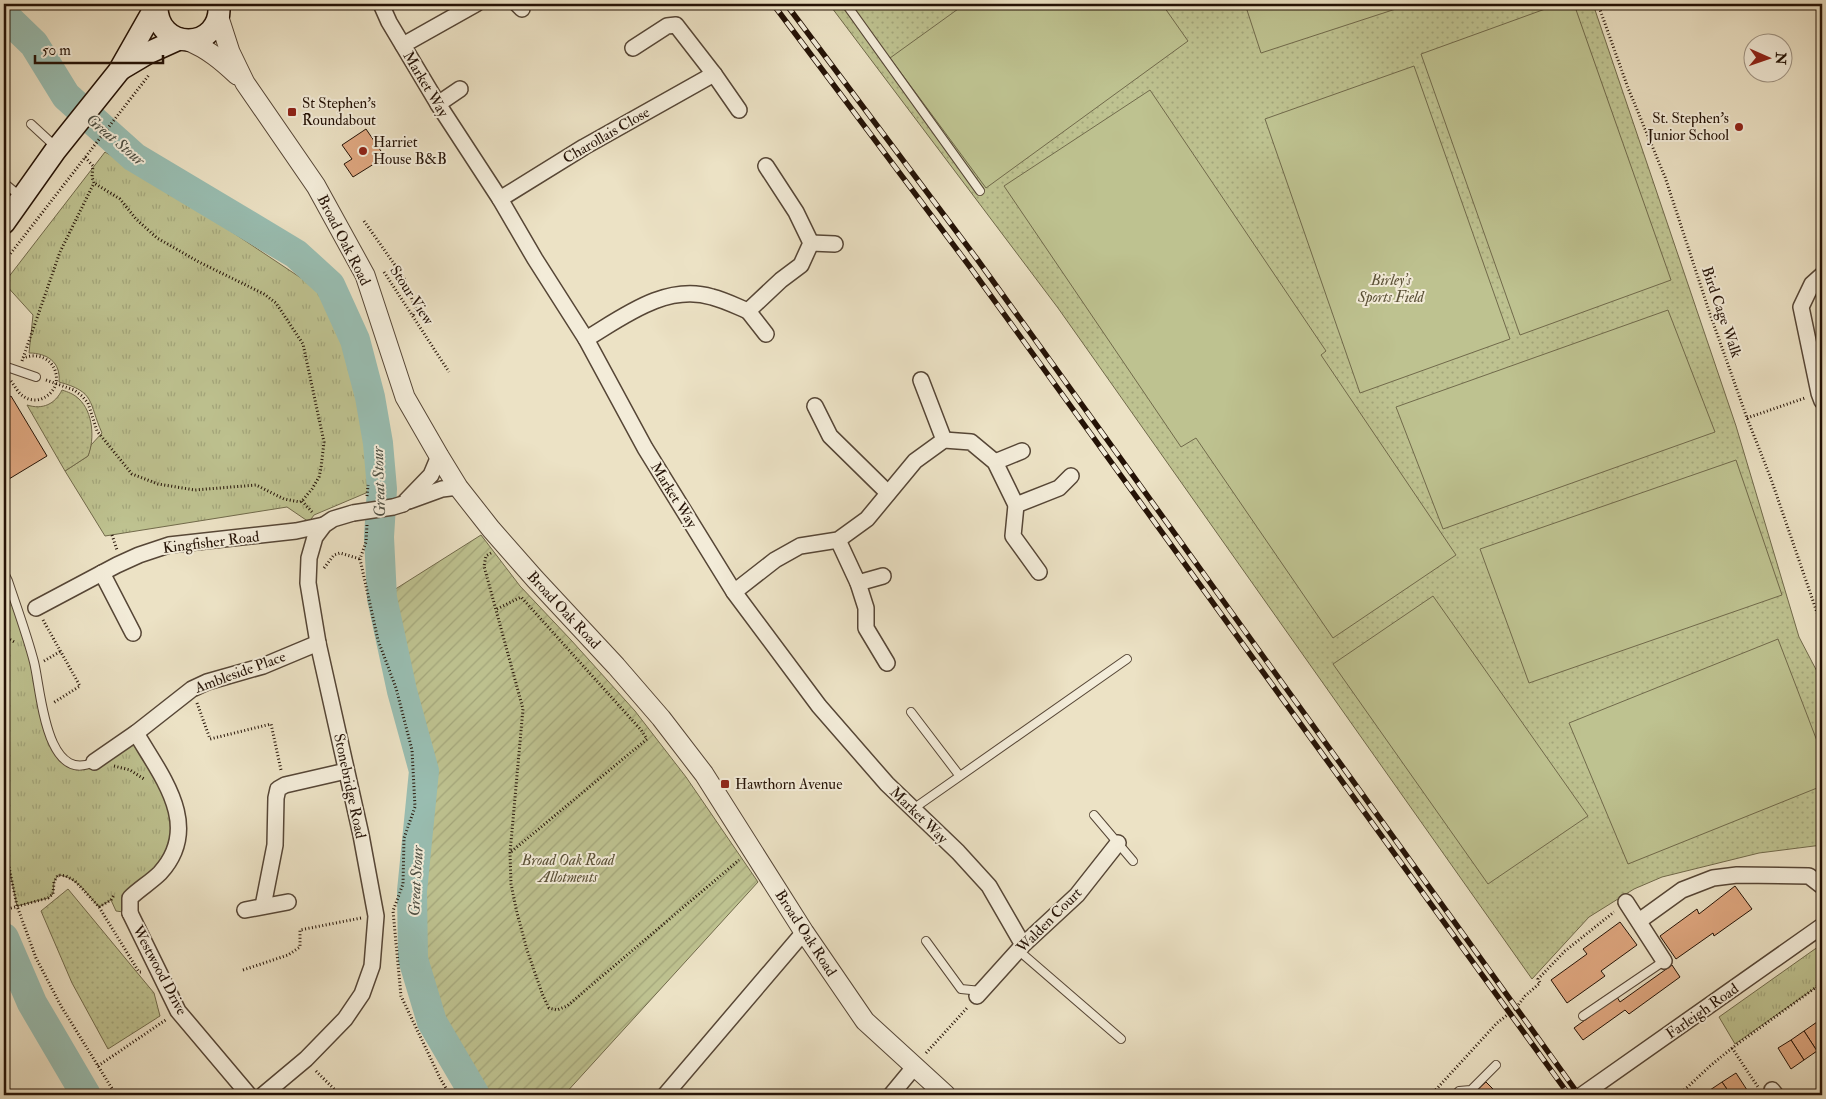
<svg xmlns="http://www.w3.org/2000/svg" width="1826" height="1099" font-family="'IM FELL Double Pica',serif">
<defs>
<pattern id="grass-tufts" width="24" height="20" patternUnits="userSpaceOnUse" patternTransform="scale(1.25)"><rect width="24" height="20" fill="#bec290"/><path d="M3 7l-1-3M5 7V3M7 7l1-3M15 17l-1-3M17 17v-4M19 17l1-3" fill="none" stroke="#a3a67b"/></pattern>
<pattern id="park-dots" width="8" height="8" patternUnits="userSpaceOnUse" patternTransform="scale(1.25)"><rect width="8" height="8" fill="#bec290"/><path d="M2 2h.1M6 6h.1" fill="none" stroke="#a3a67b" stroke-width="1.8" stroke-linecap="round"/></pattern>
<pattern id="garden-furrows" width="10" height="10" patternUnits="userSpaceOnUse" patternTransform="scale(1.25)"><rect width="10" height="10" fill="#bec290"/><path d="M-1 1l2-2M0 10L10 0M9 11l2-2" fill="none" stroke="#a3a67b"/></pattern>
</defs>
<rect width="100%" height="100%" fill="#ece2c5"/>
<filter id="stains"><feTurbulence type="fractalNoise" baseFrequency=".004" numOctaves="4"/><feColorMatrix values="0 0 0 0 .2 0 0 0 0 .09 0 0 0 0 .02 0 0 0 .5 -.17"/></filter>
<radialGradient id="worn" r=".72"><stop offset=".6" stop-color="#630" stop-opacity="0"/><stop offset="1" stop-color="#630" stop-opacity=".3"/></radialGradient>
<g fill="url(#grass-tufts)" stroke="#716a4b">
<path d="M105,152L157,182L310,284L334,310L355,370L373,490L314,515L309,522L287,507L105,536L65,471L88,456L91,445L102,433C88,402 96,392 59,382C61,362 47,353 29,353L33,315L4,283Z"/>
<path d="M4,573L34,662L41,707L64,759L88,764L136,733L168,785L177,838L141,887L130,913L116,911L111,900L99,907C88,895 76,876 58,875L54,882L53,894L48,898L17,906L4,843Z"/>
<path d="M1822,944V983L1735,1044L1719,1017Z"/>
</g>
<g fill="url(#park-dots)" stroke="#716a4b">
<path d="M829,4H1593L1736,426L1799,637L1822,681V845L1759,853L1662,877L1634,889L1589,917L1532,979L1058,308Z"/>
<path d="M62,390C68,392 74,394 79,399C93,412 95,439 88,456L65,471L27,405C43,410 55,404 62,390Z"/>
<path d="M68,889L154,993L160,1016L108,1049L72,983L41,911Z"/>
</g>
<path fill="url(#garden-furrows)" stroke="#716a4b" d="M481,535L520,586L571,640L635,711L686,777L758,882L564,1095H481L464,1070L438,1020L418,958L416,890L427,770L422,741L407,690L386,595Z"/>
<g fill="#bec290" stroke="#716a4b">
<path d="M965,4H1162L1188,41L986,188L890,58Z"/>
<path d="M1245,4H1411L1261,53Z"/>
<path d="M1559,4H1574L1671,280L1520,335L1421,54Z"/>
<path d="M1414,66L1510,339L1360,393L1265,119Z"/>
<path d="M1150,90L1326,351L1321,355L1456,555L1333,638L1196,438L1181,447L1004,186Z"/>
<path d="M1668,310L1715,432L1443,529L1396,407Z"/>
<path d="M1736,460L1782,595L1529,683L1480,549Z"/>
<path d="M1433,596L1588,816L1488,884L1333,664Z"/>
<path d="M1778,639L1822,754V786L1628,864L1569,723Z"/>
</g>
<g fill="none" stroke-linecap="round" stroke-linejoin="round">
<g stroke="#99beb2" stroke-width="30">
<path d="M4,15L34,44L66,96L134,157L296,254L330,285L355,340L370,397L378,443L382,489L379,537L382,598L402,691L424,771L412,891L413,959L432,1022L475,1095"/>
<path d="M4,938L32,1003L86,1095"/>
</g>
</g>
<g fill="#e0a881" stroke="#241206">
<path d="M366,129L385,157L353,177L344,164L352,159L342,145Z"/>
<path d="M11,396L47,456L4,482V400Z"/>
<path d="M1735,886L1752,909L1714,936L1713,933L1676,959L1660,936L1697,909L1699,914Z"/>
<path d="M1620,922L1637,945L1601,971L1605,976L1567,1003L1551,980L1587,954L1583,949Z"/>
<path d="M1672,965L1680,977L1629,1014L1625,1010L1583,1040L1574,1028L1617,997L1620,1002Z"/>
<path d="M1817,1022L1822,1030V1048L1817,1051L1804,1031Z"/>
<path d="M1804,1031L1817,1051L1804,1060L1791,1040Z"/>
<path d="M1791,1040L1804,1060L1791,1069L1778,1048Z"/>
<path d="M1736,1073L1749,1093L1746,1095H1731L1722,1082Z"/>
<path d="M1486,1082L1496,1092L1492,1095H1479L1475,1092Z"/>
<path d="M1722,1082L1731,1095H1713L1710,1090Z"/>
<path d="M1710,1090L1713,1095H1702Z"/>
</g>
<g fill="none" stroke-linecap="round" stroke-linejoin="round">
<defs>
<g id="service">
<path d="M846,4L980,191"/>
<path d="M31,124L57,148"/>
<path d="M4,183L20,196"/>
<path d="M4,366L36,377"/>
<path d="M4,573L8,581C17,608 27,635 34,662C41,689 45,785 94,762"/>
<path d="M911,712L959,775"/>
<path d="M913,809L1127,659"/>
<path d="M1094,815L1133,861"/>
<path d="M926,941L961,989L981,991"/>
<path d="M1018,950L1121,1039"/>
<path d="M1583,1016L1664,961"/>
<path d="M1455,1095L1459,1091L1471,1090L1496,1065"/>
</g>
<g id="minor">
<path d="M381,4L389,22L438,104L500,199L535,259L586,339L645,448L734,592L819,706L887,784L958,852L989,886L1023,945"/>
<path d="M517,4L522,9"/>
<path d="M403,45L476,4"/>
<path d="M714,74L739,110"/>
<path d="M438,104L460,89"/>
<path d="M500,199L584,147L714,74L676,25L667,26L633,48"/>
<path d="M811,243L835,244"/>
<path d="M1822,275L1812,284L1801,307L1819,393L1822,401"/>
<path d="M748,311L766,334"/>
<path d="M586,339C623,317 666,283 712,297C724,300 736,306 748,311L781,280L801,265L811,243L796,212L766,166"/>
<path d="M921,380L944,440"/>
<path d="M815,406L830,436L888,493"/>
<path d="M995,462L1022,451"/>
<path d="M409,501L442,489L458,487"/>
<path d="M403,504L431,475L439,456"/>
<path d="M1016,505L1059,488L1071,476"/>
<path d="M838,540L858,583L866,608V628L887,663"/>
<path d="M102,573L133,633"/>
<path d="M858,583L883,576"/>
<path d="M734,592L775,560L800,546L838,540L867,519L915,461L944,440L971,442L995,462L1016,505L1013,536L1039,572"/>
<path d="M36,608L117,565L139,555L169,545L296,531L324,525"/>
<path d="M94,762L136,733L192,689L207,682L263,666L318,643"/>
<path d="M1626,902L1664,961"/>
<path d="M263,906L275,845L276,798L278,789L285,785L346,771"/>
<path d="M245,910L288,902"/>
<path d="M130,913L178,1011L249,1095"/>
<path d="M130,913V898C139,889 151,882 160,873C203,826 161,776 136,733"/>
<path d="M1639,921L1682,890L1713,878L1737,875L1809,876L1822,886"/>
<path d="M977,996L1023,945L1077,895L1118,843"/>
<path d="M1772,1090L1776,1095"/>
<path d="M263,1095L306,1059L345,1019L362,994L372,966L376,916L361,835L318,643L308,583L309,558L315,537L324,525L333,519L353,513"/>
<path d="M665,1095L804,932"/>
<path d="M891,1095L915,1066"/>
<path d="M1582,1095L1822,926"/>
</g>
<g id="tertiary">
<path d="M219,18L230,52L245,83L316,186L365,275L405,397L439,456L458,487L491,529L535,579L616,666L661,718L704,774L804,932L865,1021L946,1095"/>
<path d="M188,41C208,49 222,61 237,75"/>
</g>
<g id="secondary">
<path d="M157,4C155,53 223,51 219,4"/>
<path d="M121,69L148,53L179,39"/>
<path d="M4,223L55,151L119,71L157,4"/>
</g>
</defs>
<use href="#service" stroke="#564636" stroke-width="10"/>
<use href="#minor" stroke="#564636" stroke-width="18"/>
<use href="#tertiary" stroke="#564636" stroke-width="21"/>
<use href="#secondary" stroke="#241206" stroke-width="24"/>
<g stroke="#241206" stroke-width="3" stroke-dasharray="1 2.5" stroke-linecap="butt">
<path d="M1598,4L1628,88L1665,177L1710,314L1747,418L1771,479L1822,627"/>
<path d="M364,221L404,278L416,310L413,316"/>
<path d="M4,262L149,75"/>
<path d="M384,272L449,372"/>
<path d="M22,361L60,252L94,183L92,177L93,166L85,157"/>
<path d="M46,380L74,390L82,396L88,403L97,431L132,474L158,484L195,490L256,485L284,499L300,502L302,501L312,489L319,477L321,468L324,442L303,344L276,303L264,294L199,262L157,238L136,219L120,199L94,183"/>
<path d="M11,381C15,386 18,393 23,396C28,400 36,401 41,399C70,388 55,346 23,358"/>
<path d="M1747,418L1805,398"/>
<path d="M367,496L368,485"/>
<path d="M302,501L312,512"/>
<path d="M367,525L366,542L360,559L378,640L396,688L412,750L415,807L404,838L403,884L393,911L401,996L440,1078L450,1095"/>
<path d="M112,535L117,550"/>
<path d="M491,553L486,556L484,566L523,709L510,853L511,884L517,913L527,950L543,996L549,1008L557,1010L567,1006L739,860"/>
<path d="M324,568L334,555L340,553L360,559"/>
<path d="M497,609L521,597L641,730L647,739L511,852"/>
<path d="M43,620L80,686L53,703"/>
<path d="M4,636L16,643"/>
<path d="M44,661L61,651"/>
<path d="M197,703L210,739L271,724L281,770"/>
<path d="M114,766L130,770L144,779"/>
<path d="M4,843L17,906L36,958L61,1006L116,1095"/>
<path d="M99,907L111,900L114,895"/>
<path d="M4,910L48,898L53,894L54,882L58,875L66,876L75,881L99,907L139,972H141"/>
<path d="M243,970L288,955L300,947V930L361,918"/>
<path d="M1732,1048L1758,1087"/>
<path d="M926,1053L967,1008"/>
<path d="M98,1066L167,1019"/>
<path d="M316,1071L340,1095"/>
<path d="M1431,1095L1497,1023L1516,1008L1525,996L1540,983L1538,979L1565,951L1614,912"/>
<path d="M1679,1095L1710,1066L1732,1048L1822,983"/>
</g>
<use href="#service" stroke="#f3ecd9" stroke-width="8"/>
<use href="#minor" stroke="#f3ecd9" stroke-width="15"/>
<use href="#tertiary" stroke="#f3ecd9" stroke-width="19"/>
<use href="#secondary" stroke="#f3ecd9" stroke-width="21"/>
<defs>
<g id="rail">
<path d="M773,4L970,267L1569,1095"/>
<path d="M786,4L977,259L1579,1095"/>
</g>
</defs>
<use href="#rail" stroke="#241206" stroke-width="5.5"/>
<use href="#rail" stroke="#f3ecd9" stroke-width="4" stroke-dasharray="11" stroke-linecap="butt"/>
<defs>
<path id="minor-bridge" d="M353,513L393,507L403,504"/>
</defs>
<use href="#minor-bridge" stroke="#564636" stroke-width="18" stroke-linecap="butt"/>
<use href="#minor-bridge" stroke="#f3ecd9" stroke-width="15"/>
</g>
<g fill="#8f2418" stroke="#f3ecd9" stroke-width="2">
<rect x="287" y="107" width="10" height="10" rx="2.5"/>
<circle cx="1739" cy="127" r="5"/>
<circle cx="363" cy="151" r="5"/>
<rect x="720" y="779" width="10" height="10" rx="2.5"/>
</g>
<g text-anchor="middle" stroke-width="4" stroke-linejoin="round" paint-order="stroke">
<g font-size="15" fill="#241206" stroke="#f3ecd9">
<text transform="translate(426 84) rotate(59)" y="5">Market Way</text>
<text transform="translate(606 135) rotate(-30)" y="5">Charollais Close</text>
<text transform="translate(344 240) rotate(63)" y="5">Broad Oak Road</text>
<text transform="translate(412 295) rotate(57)" y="5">Stour View</text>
<text transform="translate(1722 312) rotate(71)" y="5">Bird Cage Walk</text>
<text transform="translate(674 495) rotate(58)" y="5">Market Way</text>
<text transform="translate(211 542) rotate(-7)" y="5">Kingfisher Road</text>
<text transform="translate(564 610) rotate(47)" y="5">Broad Oak Road</text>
<text transform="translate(240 672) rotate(-20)" y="5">Ambleside Place</text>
<text transform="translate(350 786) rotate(78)" y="5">Stonebridge Road</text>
<text transform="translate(919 815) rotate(44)" y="5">Market Way</text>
<text transform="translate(1049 920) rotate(-45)" y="5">Walden Court</text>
<text transform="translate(806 933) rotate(57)" y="5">Broad Oak Road</text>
<text transform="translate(160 970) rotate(62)" y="5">Westwood Drive</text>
<text transform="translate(1702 1011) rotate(-35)" y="5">Farleigh Road</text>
</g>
<g font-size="15" fill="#241206" stroke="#f3ecd9" text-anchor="start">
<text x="302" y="108">St Stephen's<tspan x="302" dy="17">Roundabout</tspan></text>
<text x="1729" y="123" text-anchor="end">St. Stephen's<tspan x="1729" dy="17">Junior School</tspan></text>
<text x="373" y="147">Harriet<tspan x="373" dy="17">House B&amp;B</tspan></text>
<text x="735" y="789">Hawthorn Avenue</text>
</g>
<g font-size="15" font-style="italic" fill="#5a5036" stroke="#f3ecd9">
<text x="1391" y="285">Birley's<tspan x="1391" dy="17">Sports Field</tspan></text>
<text x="568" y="865">Broad Oak Road<tspan x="568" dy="17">Allotments</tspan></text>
</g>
<g font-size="16" font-style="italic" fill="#4d4e42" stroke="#f3ecd9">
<text transform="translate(116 139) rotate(40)" y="6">Great Stour</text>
<text transform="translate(378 482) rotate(-92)" y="6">Great Stour</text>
<text transform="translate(415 881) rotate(-87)" y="6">Great Stour</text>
</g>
</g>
<rect width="1826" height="1099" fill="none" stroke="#ece2c5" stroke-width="20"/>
<rect x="5" y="5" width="1816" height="1089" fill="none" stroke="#241206" stroke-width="2.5"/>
<rect x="10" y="10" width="1806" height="1079" fill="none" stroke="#241206"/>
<g transform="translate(1768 58) rotate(92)"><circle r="24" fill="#f3ecd9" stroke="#a09585"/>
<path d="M0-4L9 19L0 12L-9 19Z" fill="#8f2418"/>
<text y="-8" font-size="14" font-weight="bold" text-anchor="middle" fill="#241206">N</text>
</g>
<path d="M35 55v8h128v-8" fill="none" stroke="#241206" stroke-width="2.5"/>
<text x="42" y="55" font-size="15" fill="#241206" stroke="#f3ecd9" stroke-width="4" paint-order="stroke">50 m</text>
<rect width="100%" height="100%" filter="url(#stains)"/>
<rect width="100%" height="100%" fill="url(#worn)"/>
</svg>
